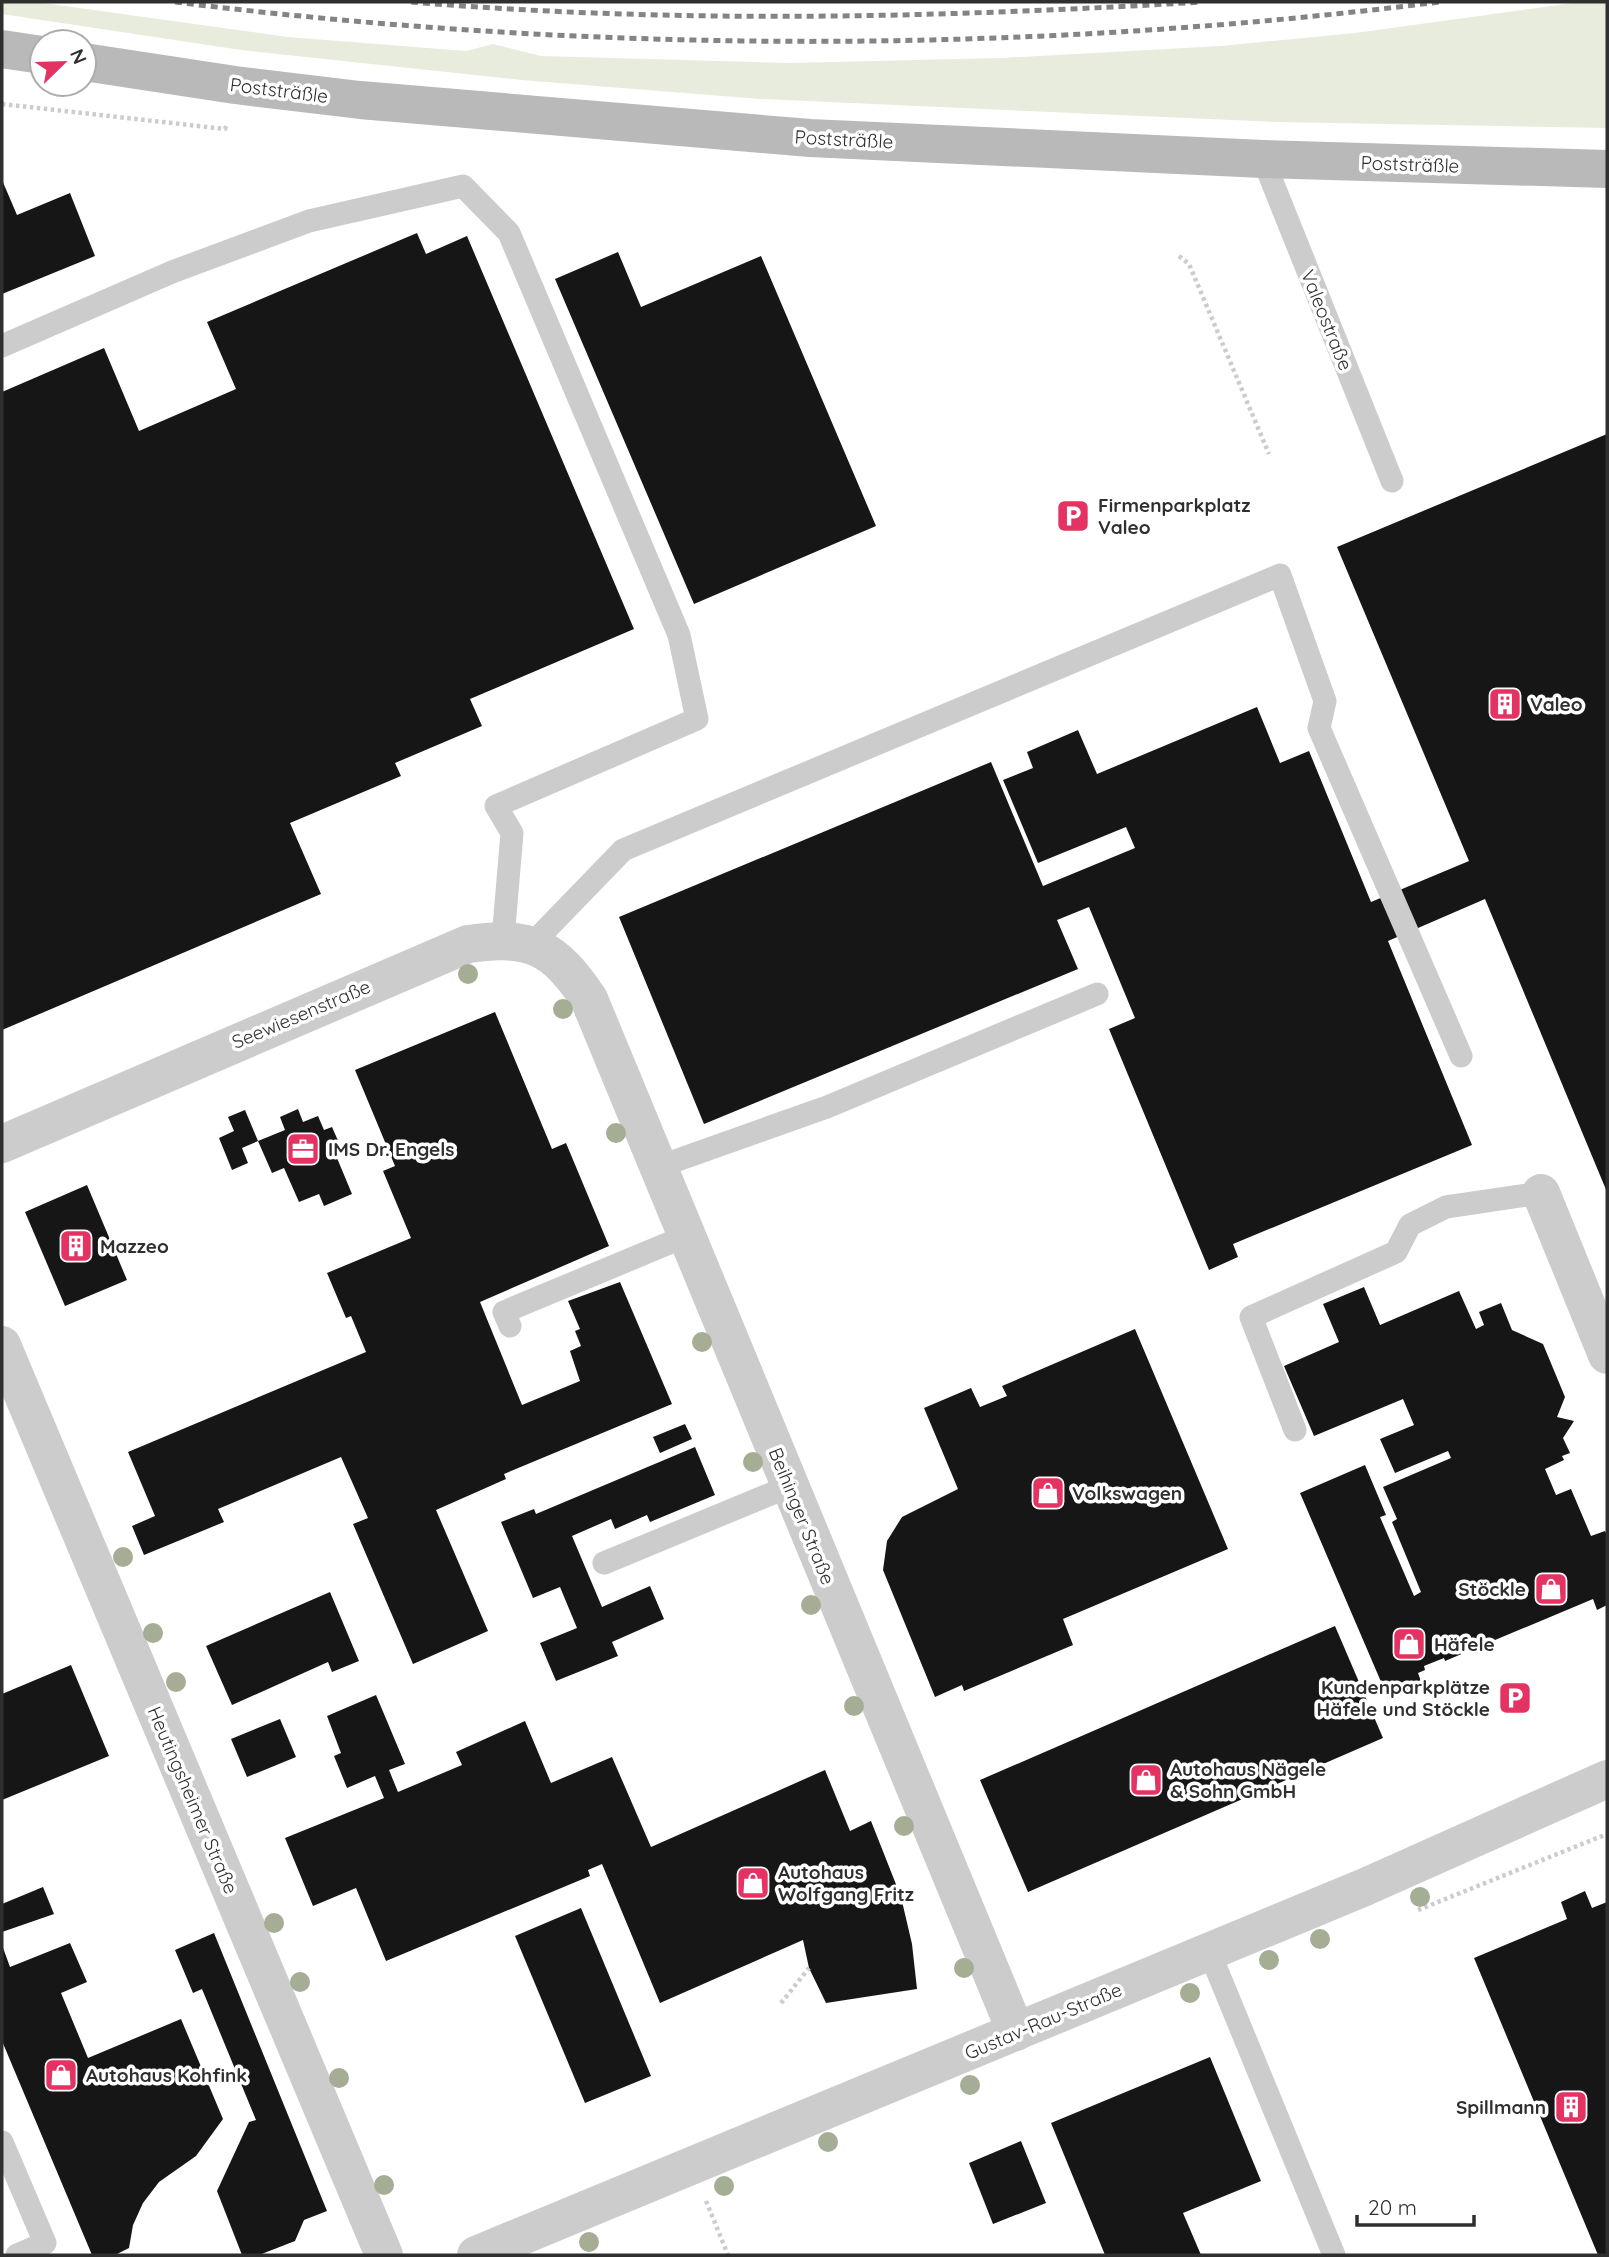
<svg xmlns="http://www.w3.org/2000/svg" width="1609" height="2257" font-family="Quicksand,sans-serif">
<rect width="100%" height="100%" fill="#fff"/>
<path fill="#e8ecdd" d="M2,2H36L288,37L466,51L493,44L541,56L789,63L1002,58L1221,46L1355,33L1580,2H1607V128L1275,122L760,99L521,80L241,50L2,14Z"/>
<g fill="#161616">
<path d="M2,180L17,215L70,193L95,256L2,294Z"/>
<path d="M417,233L426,254L467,236L634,629L470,699L482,726L395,763L401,776L290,823L321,894L2,1030V392L104,348L139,431L236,389L207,322Z"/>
<path d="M618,252L641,307L761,256L876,526L694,604L555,279Z"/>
<path d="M1607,434V1192L1485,899L1388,941L1472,1145L1233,1244L1238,1257L1209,1270L1109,1029L1135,1018L1089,907L1057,920L1078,969L704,1124L619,917L991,762L1043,886L1135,848L1126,827L1038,863L1003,780L1033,768L1027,752L1078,730L1097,774L1257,707L1280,763L1309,751L1371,902L1469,861L1337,547Z"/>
<path d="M495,1012L552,1149L566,1143L609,1246L480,1302L522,1405L580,1381L570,1351L581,1346L575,1331L580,1329L568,1301L620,1282L672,1404L504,1474L506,1479L436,1510L488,1631L413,1664L353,1524L368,1518L341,1457L218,1509L224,1522L144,1555L132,1526L155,1516L128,1452L366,1352L351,1316L346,1318L327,1273L411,1238L383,1171L395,1166L355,1070Z"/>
<path d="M298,1109L303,1122L318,1116L324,1130L332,1127L339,1143L332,1146L352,1194L324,1206L319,1194L299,1202L284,1168L272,1173L258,1141L285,1130L280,1117Z"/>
<path d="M245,1110L258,1141L242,1148L248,1163L232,1170L219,1138L234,1131L228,1117Z"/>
<path d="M87,1185L127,1280L65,1306L25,1212Z"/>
<path d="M1364,1287L1380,1325L1459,1291L1476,1329L1484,1325L1479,1312L1501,1303L1512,1330L1543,1344L1565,1397L1557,1417L1574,1421L1563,1438L1570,1453L1562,1456L1564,1460L1545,1469L1556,1495L1571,1489L1591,1536L1605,1531L1607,1535V1605L1597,1610L1593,1599L1445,1661L1444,1658L1424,1666L1425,1670L1418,1673L1422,1684L1388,1698L1300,1493L1365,1465L1386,1515L1380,1517L1414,1596L1421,1592L1392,1522L1397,1519L1383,1487L1451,1458L1448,1451L1395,1473L1380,1439L1414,1425L1403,1399L1314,1436L1284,1366L1339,1342L1323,1304Z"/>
<path d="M1135,1329L1228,1549L1063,1619L1073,1645L964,1691L962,1685L935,1697L883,1570L887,1541L902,1517L958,1489L924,1408L971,1388L980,1407L1007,1396L1002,1386Z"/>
<path d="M685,1424L692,1439L660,1453L653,1437Z"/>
<path d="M695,1447L715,1495L650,1522L647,1515L615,1529L611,1519L572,1536L602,1607L650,1586L664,1619L612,1642L618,1656L556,1681L540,1643L577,1628L560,1587L533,1598L501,1522L534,1509L536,1514Z"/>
<path d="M330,1592L359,1661L332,1672L328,1662L232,1705L206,1646Z"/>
<path d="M1335,1626L1383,1738L1028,1892L980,1780Z"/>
<path d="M71,1665L109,1756L2,1800V1694Z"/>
<path d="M376,1695L405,1764L389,1770L398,1792L462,1765L456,1752L525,1721L551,1783L612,1757L651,1847L825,1770L850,1831L871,1821L901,1897L912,1944L917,1989L826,2003L809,1968L803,1940L660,2003L602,1864L588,1870L590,1876L386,1961L356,1888L313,1906L285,1838L384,1798L375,1776L347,1788L334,1756L341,1753L327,1716Z"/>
<path d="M280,1719L296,1757L247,1777L231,1739Z"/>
<path d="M43,1887L54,1914L2,1932V1904Z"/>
<path d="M1585,1891L1592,1908L1607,1902V2255H1598L1474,1958L1567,1919L1561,1902Z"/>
<path d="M581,1908L651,2076L585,2103L515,1936Z"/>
<path d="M214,1933L327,2211L304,2220L295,2241L259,2255H242L217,2191L249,2122L256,2120L202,1989L193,1993L175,1950Z"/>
<path d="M70,1943L87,1982L61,1993L88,2058L181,2019L223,2119L196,2156L159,2182L143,2203L133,2225L129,2248L115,2255H92L2,2041V1945L10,1967Z"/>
<path d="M1210,2057L1261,2181L1183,2213L1201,2255H1105L1051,2123Z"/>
<path d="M1021,2141L1046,2203L993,2224L969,2163Z"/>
</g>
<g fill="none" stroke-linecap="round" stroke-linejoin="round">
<g stroke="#ccc" stroke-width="4.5" stroke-dasharray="3.5 3.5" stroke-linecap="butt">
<path d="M2,104L225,129L227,124"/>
<path d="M1179,256L1189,264L1269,454"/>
<path d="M1418,1910L1607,1834"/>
<path d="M781,2003L809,1968"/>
<path d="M706,2201L728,2255"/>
</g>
<g stroke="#ccc" stroke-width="23">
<path d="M1263,159L1392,481"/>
<path d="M2,346L172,272L309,221L463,186L509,233L679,635L697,719L496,806L512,833L503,939"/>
<path d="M532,944L623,850L1280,575L1325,701L1319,728L1461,1056"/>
<path d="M658,1167L827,1107L1097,994"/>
<path d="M510,1326L504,1312L686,1236"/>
<path d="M1295,1430L1251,1317L1396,1252L1410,1225L1446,1207L1541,1193"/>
<path d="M604,1563L790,1486"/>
<path d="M1209,1951L1334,2255"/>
<path d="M2,2142L45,2243L17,2255"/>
</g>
<g stroke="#ccc" stroke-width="38">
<path d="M2,1144L468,944C531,935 554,947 589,999L1016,2032"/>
<path d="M1541,1193L1607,1355"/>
<path d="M2,1345L384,2255"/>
<path d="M476,2255L1365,1887L1607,1779"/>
</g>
<g stroke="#b9b9b9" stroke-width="38">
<path d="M2,49L42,55"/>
<path d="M84,62L235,85L360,100L810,138L1263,159L1607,169"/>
</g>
<g stroke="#848484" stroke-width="5" stroke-dasharray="7 5" stroke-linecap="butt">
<path d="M175,2C594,54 1019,55 1439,2"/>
<path d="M411,2C675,24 937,18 1201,2"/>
</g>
</g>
<g fill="#a5ad94">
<circle cx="468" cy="974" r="10"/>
<circle cx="563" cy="1009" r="10"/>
<circle cx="616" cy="1133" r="10"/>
<circle cx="702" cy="1342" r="10"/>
<circle cx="753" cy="1462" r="10"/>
<circle cx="123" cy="1557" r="10"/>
<circle cx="811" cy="1605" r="10"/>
<circle cx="153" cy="1633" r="10"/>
<circle cx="176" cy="1682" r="10"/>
<circle cx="854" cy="1706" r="10"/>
<circle cx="904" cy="1826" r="10"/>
<circle cx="1420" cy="1897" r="10"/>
<circle cx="274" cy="1923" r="10"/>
<circle cx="1320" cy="1939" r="10"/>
<circle cx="1269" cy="1960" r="10"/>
<circle cx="964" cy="1968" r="10"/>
<circle cx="300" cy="1982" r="10"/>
<circle cx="1190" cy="1993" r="10"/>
<circle cx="339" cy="2078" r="10"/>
<circle cx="970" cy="2085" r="10"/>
<circle cx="828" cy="2142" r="10"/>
<circle cx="384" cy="2185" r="10"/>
<circle cx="724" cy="2186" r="10"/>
<circle cx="589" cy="2242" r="10"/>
</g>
<defs>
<symbol id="parking-square" viewBox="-11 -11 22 22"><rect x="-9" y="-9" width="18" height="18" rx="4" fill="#e43262" stroke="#fff"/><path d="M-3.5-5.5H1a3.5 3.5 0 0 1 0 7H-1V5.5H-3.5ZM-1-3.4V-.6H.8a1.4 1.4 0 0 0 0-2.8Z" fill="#fff"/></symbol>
<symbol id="building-square" viewBox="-11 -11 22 22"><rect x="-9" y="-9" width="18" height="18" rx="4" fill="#e43262" stroke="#fff"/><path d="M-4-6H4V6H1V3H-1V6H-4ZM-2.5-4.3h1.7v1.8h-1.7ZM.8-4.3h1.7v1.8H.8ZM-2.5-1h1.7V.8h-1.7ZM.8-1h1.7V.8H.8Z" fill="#fff"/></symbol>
<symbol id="office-square" viewBox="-11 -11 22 22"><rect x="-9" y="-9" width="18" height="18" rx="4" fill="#e43262" stroke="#fff"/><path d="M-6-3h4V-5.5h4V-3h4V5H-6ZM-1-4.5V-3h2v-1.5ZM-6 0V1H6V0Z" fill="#fff"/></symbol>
<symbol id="shop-square" viewBox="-11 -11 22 22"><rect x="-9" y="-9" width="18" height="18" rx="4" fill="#e43262" stroke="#fff"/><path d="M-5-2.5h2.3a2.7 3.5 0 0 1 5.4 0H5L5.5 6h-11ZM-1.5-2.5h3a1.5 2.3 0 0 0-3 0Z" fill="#fff"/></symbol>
</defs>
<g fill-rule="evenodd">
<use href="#parking-square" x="1054" y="497" width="38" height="38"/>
<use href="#building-square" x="1486" y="685" width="38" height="38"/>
<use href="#office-square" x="284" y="1130" width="38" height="38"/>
<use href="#building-square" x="57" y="1227" width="38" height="38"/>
<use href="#shop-square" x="1029" y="1474" width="38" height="38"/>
<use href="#shop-square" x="1532" y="1570" width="38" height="38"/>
<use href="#shop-square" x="1390" y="1625" width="38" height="38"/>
<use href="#parking-square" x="1496" y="1679" width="38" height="38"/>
<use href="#shop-square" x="1127" y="1761" width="38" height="38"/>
<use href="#shop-square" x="734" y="1864" width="38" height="38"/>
<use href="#shop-square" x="42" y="2056" width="38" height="38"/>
<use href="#building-square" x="1552" y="2088" width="38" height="38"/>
</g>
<g text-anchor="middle" stroke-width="7" stroke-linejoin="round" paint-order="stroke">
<g font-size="19" fill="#2f2f2f" stroke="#fff">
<text transform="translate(279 90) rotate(7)" y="7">Poststräßle</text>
<text transform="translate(844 139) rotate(3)" y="7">Poststräßle</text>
<text transform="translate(1410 164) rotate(2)" y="7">Poststräßle</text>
<text transform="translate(1327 320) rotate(68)" y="7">Valeostraße</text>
<text transform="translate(301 1014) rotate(-23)" y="7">Seewiesenstraße</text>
<text transform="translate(802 1516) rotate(68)" y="7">Beihinger Straße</text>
<text transform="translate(193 1800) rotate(67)" y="7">Heutingsheimer Straße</text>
<text transform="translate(1043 2021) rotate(-23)" y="7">Gustav-Rau-Straße</text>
</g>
<g font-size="19" font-weight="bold" fill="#2f2f2f" stroke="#fff" text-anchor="start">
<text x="1098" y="512">Firmenparkplatz<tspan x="1098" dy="22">Valeo</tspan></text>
<text x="1530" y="711">Valeo</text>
<text x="328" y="1156">IMS Dr. Engels</text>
<text x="100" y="1253">Mazzeo</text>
<text x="1072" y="1500">Volkswagen</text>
<text x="1526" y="1596" text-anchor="end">Stöckle</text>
<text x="1434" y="1651">Häfele</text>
<text x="1490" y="1694" text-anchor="end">Kundenparkplätze<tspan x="1490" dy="22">Häfele und Stöckle</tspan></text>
<text x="1170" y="1776">Autohaus Nägele<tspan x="1170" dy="22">&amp; Sohn GmbH</tspan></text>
<text x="778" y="1879">Autohaus<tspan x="778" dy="22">Wolfgang Fritz</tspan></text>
<text x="86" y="2082">Autohaus Kohfink</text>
<text x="1546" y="2114" text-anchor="end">Spillmann</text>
</g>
</g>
<rect width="1609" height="2257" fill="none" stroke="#2f2f2f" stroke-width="7"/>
<g transform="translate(63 63) rotate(67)"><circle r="33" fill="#ffffff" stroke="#acacac" stroke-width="2"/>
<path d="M0-5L12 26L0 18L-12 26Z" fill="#e43262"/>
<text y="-10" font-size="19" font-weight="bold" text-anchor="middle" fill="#2f2f2f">N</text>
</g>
<path d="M1357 2215v10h117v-10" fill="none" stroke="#2f2f2f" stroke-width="3.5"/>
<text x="1368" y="2215" font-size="21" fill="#2f2f2f" stroke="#ffffff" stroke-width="5" paint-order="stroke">20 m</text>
</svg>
